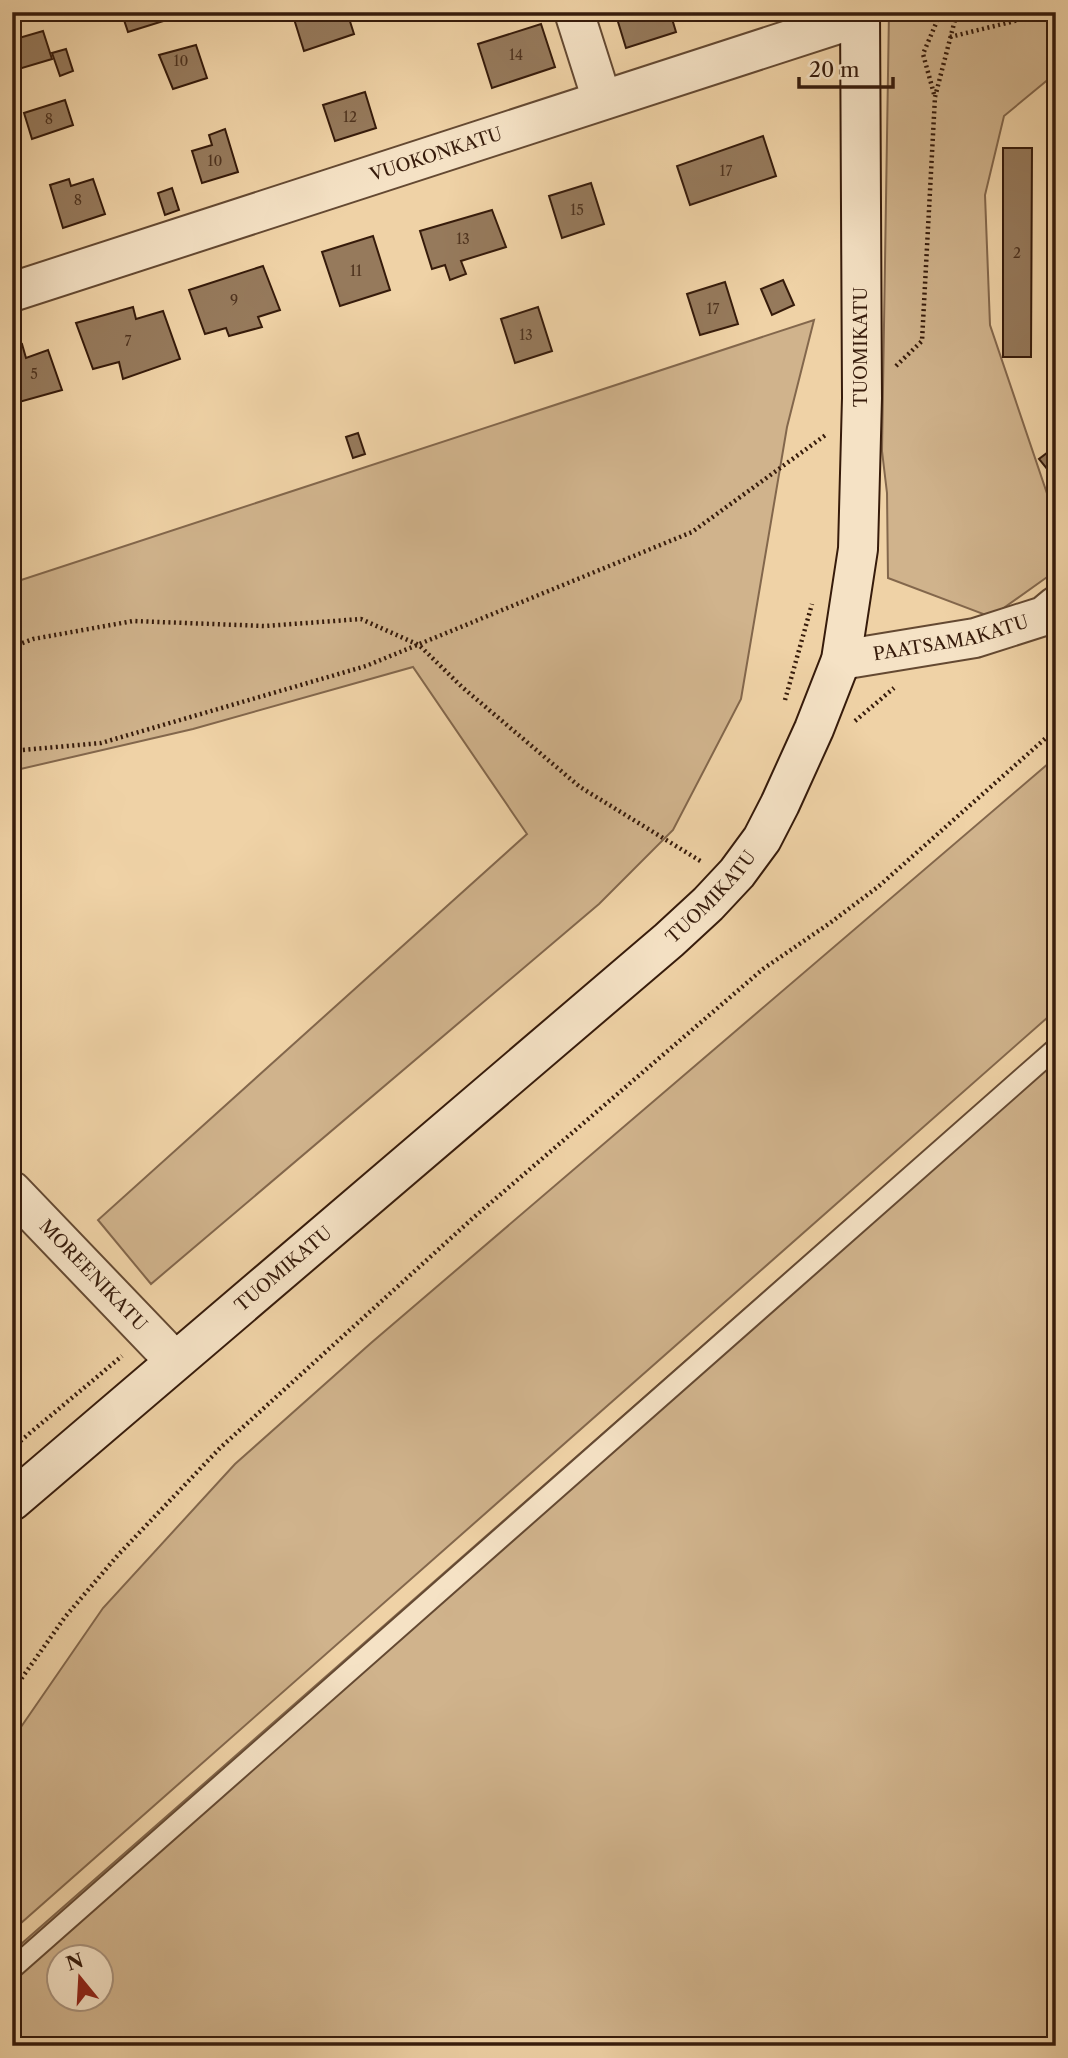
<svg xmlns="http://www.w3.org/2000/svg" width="1068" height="2058" font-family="'Libre Caslon Text',serif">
<rect width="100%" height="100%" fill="#efd2a6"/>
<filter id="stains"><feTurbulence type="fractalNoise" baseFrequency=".00286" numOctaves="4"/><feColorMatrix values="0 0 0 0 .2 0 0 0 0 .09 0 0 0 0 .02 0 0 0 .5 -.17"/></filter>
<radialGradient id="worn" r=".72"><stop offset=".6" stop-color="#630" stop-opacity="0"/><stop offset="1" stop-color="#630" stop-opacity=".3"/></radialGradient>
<g fill="#d0b38c" stroke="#83674c" stroke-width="2" fill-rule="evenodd">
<path d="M889,12H1056V73L1004,116L985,195L990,325L1056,520V539L1050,575L991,617L888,578L887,493L882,451Z"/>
<path d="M814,320L787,427L741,699L673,830L599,904L151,1284L98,1220L527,834L413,667L193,729L12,771V583Z"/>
<path d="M1056,757V1010L12,1931V1740L103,1608L235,1464L371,1343Z"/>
<path d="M1056,1036V2046H12V1952ZM60,1956H102V1998H60Z"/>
</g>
<g fill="#967a5c" stroke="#361b0b" stroke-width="2">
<path d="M128,12H186V14L128,32L122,14Z"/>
<path d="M315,12H347L354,34L304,51L294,19Z"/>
<path d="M615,12H670L676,32L626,48Z"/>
<path d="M541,24L555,67L492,88L478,44Z"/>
<path d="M43,31L52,59L12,71V40Z"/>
<path d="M196,45L207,78L173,89L159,55Z"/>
<path d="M66,49L73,71L60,76L52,53Z"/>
<path d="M365,92L376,128L335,141L323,105Z"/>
<path d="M65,100L73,125L32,139L24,113Z"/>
<path d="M225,129L238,172L202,183L192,151L212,145L209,135Z"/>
<path d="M763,136L776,176L690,205L677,166Z"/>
<path d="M1003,148H1032L1031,357H1003Z"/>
<path d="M69,179L71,186L93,179L105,214L63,228L50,185Z"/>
<path d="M591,183L604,224L562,238L549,196Z"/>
<path d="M172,188L179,210L165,215L158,193Z"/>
<path d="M492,210L506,247L461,261L466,274L450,280L445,265L432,269L420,231Z"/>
<path d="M373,236L390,290L340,306L322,252Z"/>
<path d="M263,266L280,310L258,317L262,327L229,336L226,328L205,334L189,290Z"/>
<path d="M783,280L794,305L772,315L761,289Z"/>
<path d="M725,282L738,324L700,335L687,294Z"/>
<path d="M133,307L136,319L163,311L180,359L123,379L119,362L93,369L76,323Z"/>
<path d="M538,307L552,351L515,363L501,319Z"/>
<path d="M22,344L26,358L48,350L62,390L12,404V347Z"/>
<path d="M358,433L365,454L353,458L346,437Z"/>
<path d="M1056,446V480L1039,459Z"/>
</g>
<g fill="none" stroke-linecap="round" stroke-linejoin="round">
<defs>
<path id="lane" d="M12,1969L1056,1048"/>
<g id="street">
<path d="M574,12L602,100"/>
<path id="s1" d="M12,292L860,17"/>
<path id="s2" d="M841,660L975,638L1044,616L1056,606"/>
<path id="s3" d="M12,1191L175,1361"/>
</g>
<g id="secondary">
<path id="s4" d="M12,1501L669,940L708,904L737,873L762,839L780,804L814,729L841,660L858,549L862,398L860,12"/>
</g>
</defs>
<use href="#lane" stroke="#644932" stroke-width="23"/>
<use href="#street" stroke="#644932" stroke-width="42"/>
<use href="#secondary" stroke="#361b0b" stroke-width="42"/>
<g stroke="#361b0b" stroke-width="4.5" stroke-dasharray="2 3.5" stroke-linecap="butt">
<path d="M950,37L1035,16L1041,12"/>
<path d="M934,94L923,54L937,21L935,12"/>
<path d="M896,366L922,341L935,97L957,12"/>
<path d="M12,647L33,639L133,621L265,626L361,619L419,645L462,687L580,787L702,862"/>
<path d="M785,700L812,604"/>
<path d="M855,721L894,688"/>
<path d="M12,751L101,743L366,666L692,532L827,434"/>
<path d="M12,1448L122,1356"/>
<path d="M12,1558L21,1546L14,1536"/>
<path d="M12,1692L65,1617L118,1555L220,1448L473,1218L763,969L830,923L879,886L1056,729"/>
</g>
<use href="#lane" stroke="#f5e2c5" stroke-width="19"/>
<use href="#street" stroke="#f5e2c5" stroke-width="38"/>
<use href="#secondary" stroke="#f5e2c5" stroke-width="38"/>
</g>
<g text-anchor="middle" stroke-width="5" stroke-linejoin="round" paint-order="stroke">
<g font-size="14" fill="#4e331f">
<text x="516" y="60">14</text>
<text x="181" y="66">10</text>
<text x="350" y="122">12</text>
<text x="49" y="124">8</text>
<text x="215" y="166">10</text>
<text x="726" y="176">17</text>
<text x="78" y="205">8</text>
<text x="577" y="215">15</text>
<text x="463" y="244">13</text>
<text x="1017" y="258">2</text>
<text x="356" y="276">11</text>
<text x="234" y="305">9</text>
<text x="713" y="314">17</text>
<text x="526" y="340">13</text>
<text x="128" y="346">7</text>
<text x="34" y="379">5</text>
</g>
<g font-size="18" fill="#361b0b" stroke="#f5e2c5">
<text dy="6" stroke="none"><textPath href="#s1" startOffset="446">VUOKONKATU</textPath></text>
<text transform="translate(861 347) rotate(-90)" y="6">TUOMIKATU</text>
<text dy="6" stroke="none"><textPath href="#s2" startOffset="112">PAATSAMAKATU</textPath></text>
<text dy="6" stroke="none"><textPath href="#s4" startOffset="924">TUOMIKATU</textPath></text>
<text dy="6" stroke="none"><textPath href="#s4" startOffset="357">TUOMIKATU</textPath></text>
<text dy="6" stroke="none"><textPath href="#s3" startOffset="117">MOREENIKATU</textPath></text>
</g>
</g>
<rect width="1068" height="2058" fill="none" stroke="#efd2a6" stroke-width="42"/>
<rect x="14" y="14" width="1040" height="2030" fill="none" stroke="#361b0b" stroke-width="3.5"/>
<rect x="21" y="21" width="1026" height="2016" fill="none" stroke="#361b0b" stroke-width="2"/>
<g transform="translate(80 1978) rotate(342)"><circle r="33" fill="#f5e2c5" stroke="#a9927b" stroke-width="2"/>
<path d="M0-5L12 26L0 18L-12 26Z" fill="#8f2418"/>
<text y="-10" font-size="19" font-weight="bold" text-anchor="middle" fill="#361b0b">N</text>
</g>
<path d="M799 77v10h94v-10" fill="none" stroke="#361b0b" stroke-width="3.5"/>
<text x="809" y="77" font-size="21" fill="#361b0b" stroke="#f5e2c5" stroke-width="5" paint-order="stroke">20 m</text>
<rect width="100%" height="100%" filter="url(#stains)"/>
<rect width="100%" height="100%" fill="url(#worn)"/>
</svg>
